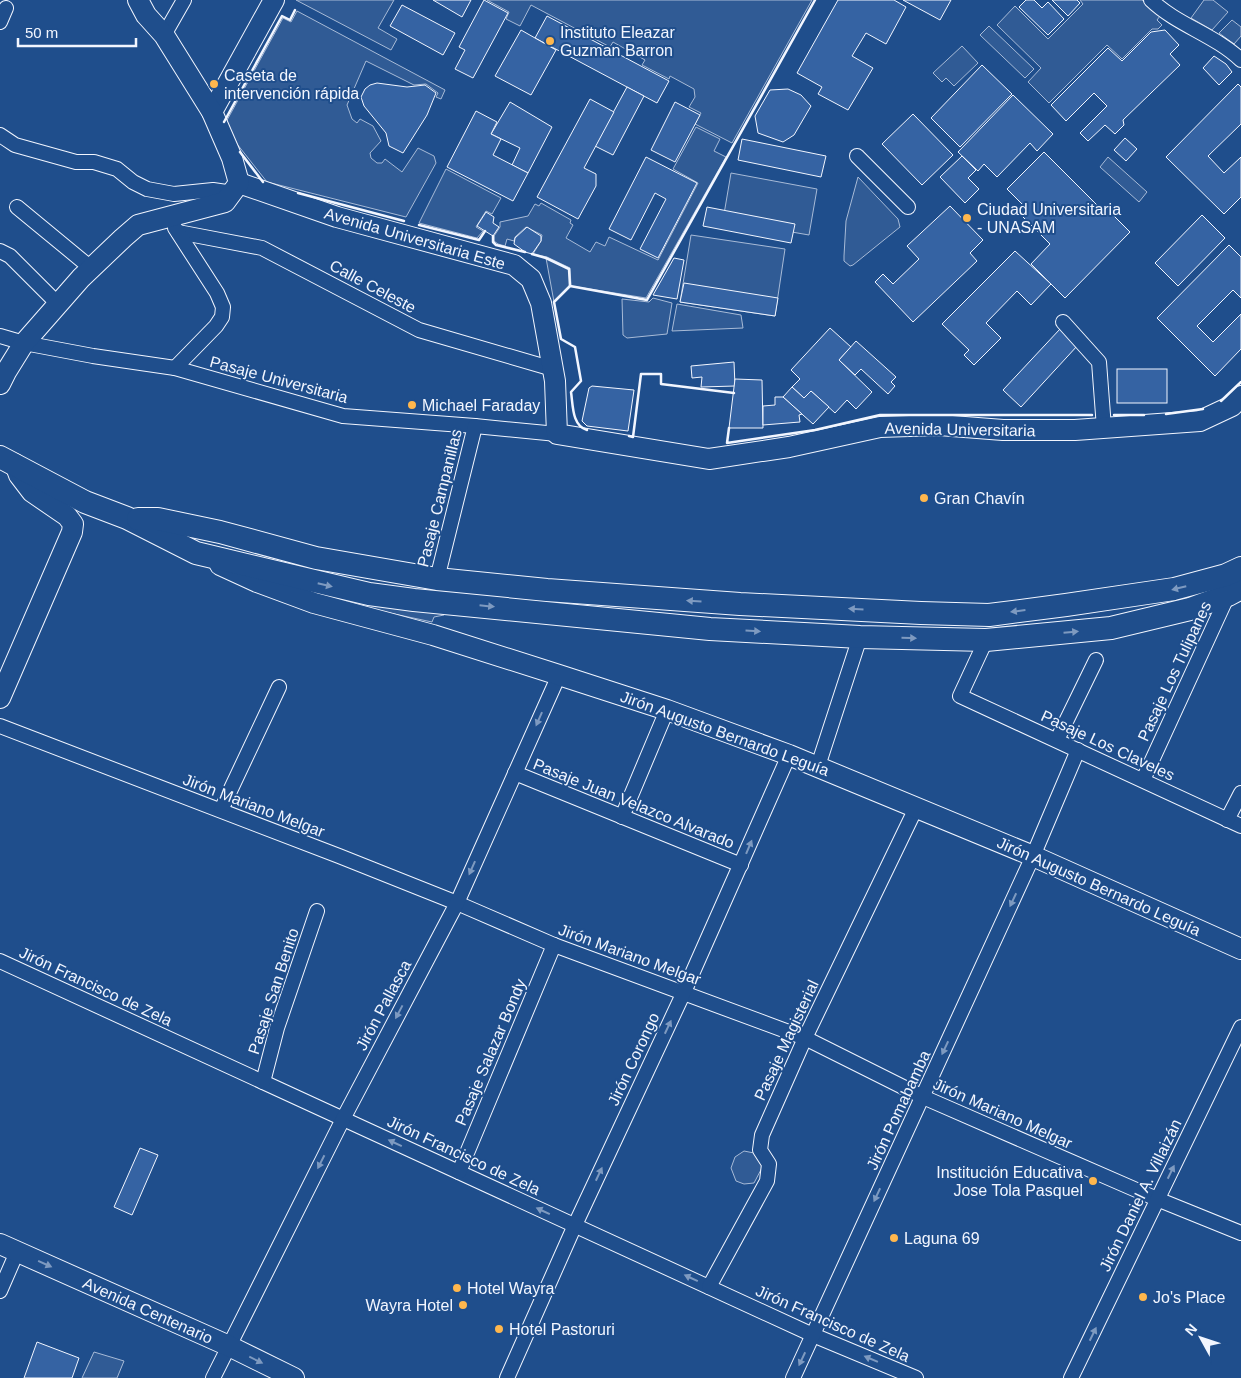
<svg xmlns="http://www.w3.org/2000/svg" width="1241" height="1378" font-family="Arial,sans-serif">
<rect width="100%" height="100%" fill="#1f4e8c"/>
<g fill="#305b95" stroke="#a8bbd7">
<path d="M296,0H394L378,28L397,39L391,50Z"/>
<path d="M487,0H812L732,143L695,124L701,113L689,107L695,97L694,89L670,76L669,79L642,65L645,60L613,42L610,47L531,5L520,26L506,19L509,12Z"/>
<path d="M1080,0H1142L1160,16L1157,20L1162,25L1158,29H1152L1122,59L1107,45L1049,103L1028,82L1041,68L997,25L1015,6L1048,39L1083,4Z"/>
<path d="M1204,0H1213L1228,12L1212,30L1191,18Z"/>
<path d="M297,11L445,90L441,99L436,97L438,93L426,84L414,85L366,61L347,105L352,119L357,123L360,119L373,126L381,141L370,153L371,158L377,163H382L385,159L402,172L418,148L434,156L436,163L406,217L267,182L237,144L226,122L283,18L291,22Z"/>
<path d="M1232,20L1241,27V36L1234,44L1219,33Z"/>
<path d="M989,26L1034,69L1025,78L980,35Z"/>
<path d="M962,46L978,63L954,86L946,78L942,82L933,73Z"/>
<path d="M696,127L720,139L714,151L726,157L646,298L571,286L570,268L547,257L533,254L541,241L542,235L526,227L515,237L514,241L507,239L505,246L498,244L494,241V236L500,227V222L528,216L535,204L539,206L541,203L571,220L570,223L573,225L566,238L590,252L596,242L605,246L609,237L658,260L698,183L673,169Z"/>
<path d="M1108,157L1147,192L1139,202L1100,167Z"/>
<path d="M446,169L501,198L492,214L486,211L476,227L483,231L477,238L419,223Z"/>
<path d="M731,173L817,189L809,235L723,220Z"/>
<path d="M858,177L898,219L900,227L853,265L850,266L844,261V256L846,221Z"/>
<path d="M691,235L785,249L775,316L680,302Z"/>
<path d="M546,258L569,269L570,286L554,302Z"/>
<path d="M653,298L672,303L667,334L627,338L623,335L622,299L649,302Z"/>
<path d="M677,304L741,315L743,328L672,331Z"/>
<path d="M327,595L445,605L444,615L434,617L432,622L371,609L346,603Z"/>
<path d="M744,1151L754,1153L764,1164L754,1183L744,1184L736,1181L731,1168L735,1157Z"/>
<path d="M94,1352L124,1361L117,1378H82Z"/>
</g>
<g fill="#3563a3" stroke="#f2f6ff">
<path d="M433,0H471L462,17Z"/>
<path d="M484,0L508,13L473,78L455,69L465,50L459,47Z"/>
<path d="M838,0H894L906,7L886,44L866,33L852,56L873,68L848,110L818,94L822,87L797,73Z"/>
<path d="M903,0H951L940,20Z"/>
<path d="M1026,0H1034L1042,8L1048,2L1064,19L1048,35L1019,7Z"/>
<path d="M1052,0H1077L1080,3L1068,16Z"/>
<path d="M402,5L455,33L443,55L390,26Z"/>
<path d="M547,16L669,81L657,103L535,38Z"/>
<path d="M521,30L556,50L531,95L495,76Z"/>
<path d="M1165,30L1179,45L1170,54L1180,65L1123,120L1124,125L1115,134L1105,125L1088,141L1080,133L1107,106L1094,93L1066,121L1051,105L1108,48L1122,61L1151,32Z"/>
<path d="M1214,56L1226,64L1232,72L1219,85L1203,68Z"/>
<path d="M982,65L1012,94L960,147L931,118Z"/>
<path d="M377,83L407,87L425,85L436,93L427,115L403,153L389,146L386,133L364,106L361,97L365,89L370,85Z"/>
<path d="M1238,84L1241,87V124L1208,156L1224,173L1241,157V197L1224,214L1166,157Z"/>
<path d="M627,87L644,96L613,155L595,146Z"/>
<path d="M788,89L801,95L811,106L794,135L783,142L758,133L755,116L770,90Z"/>
<path d="M1013,95L1053,134L1037,151L1030,143L997,177L984,164L978,171L958,152Z"/>
<path d="M590,99L614,112L584,168L596,174V186L578,219L537,197Z"/>
<path d="M510,102L552,127L528,173L512,165L520,148L491,134Z"/>
<path d="M675,102L700,115L675,162L651,150Z"/>
<path d="M476,111L497,122L491,134L501,139L493,155L528,173L513,201L447,167Z"/>
<path d="M913,114L953,155L922,185L882,144Z"/>
<path d="M1125,138L1137,149L1126,161L1114,150Z"/>
<path d="M742,139L826,156L821,177L738,160Z"/>
<path d="M1044,152L1102,210L1105,207L1130,232L1065,298L1031,264L1050,244L1019,213L1025,207L1007,189Z"/>
<path d="M962,156L976,170L968,178L979,189L965,203L940,177Z"/>
<path d="M646,157L697,183L658,258L640,249L666,199L655,193L631,240L609,229Z"/>
<path d="M950,206L983,240L970,253L977,261L913,322L875,282L883,274L893,284L919,259L907,246Z"/>
<path d="M707,207L795,224L791,243L703,226Z"/>
<path d="M486,212L494,217L493,223L499,227L493,236L477,226Z"/>
<path d="M1202,215L1225,238L1178,286L1155,263Z"/>
<path d="M527,227L541,236V241L532,254L525,252L514,244L515,238Z"/>
<path d="M1229,245L1241,257V298L1233,290L1197,326L1213,342L1241,314V349L1215,376L1157,318Z"/>
<path d="M1015,251L1051,284L1031,305L1017,291L986,323L1001,338L974,365L964,355L969,350L942,324Z"/>
<path d="M674,258L684,260L677,299L653,295Z"/>
<path d="M684,283L778,298L775,316L680,302Z"/>
<path d="M830,328L851,347L839,360L872,392L856,409L847,400L835,413L811,391L804,398L792,387L800,379L791,370Z"/>
<path d="M1060,329L1078,345L1021,407L1003,390Z"/>
<path d="M856,341L896,377L891,382L895,386L888,394L861,369L855,375L839,360Z"/>
<path d="M734,362L735,386L701,387L702,377L692,378L691,366Z"/>
<rect x="1117" y="369" width="50" height="34"/>
<path d="M735,379L762,380L763,428H729Z"/>
<path d="M592,386L634,390L628,431L587,426L582,421L589,388Z"/>
<path d="M792,387L804,398L811,391L829,407L813,424L783,397Z"/>
<path d="M775,397H783L802,414L799,415L800,422L763,425V406L775,405Z"/>
<path d="M140,1148L158,1155L132,1215L114,1207Z"/>
<path d="M37,1342L79,1358L72,1378H24Z"/>
</g>
<g fill="none" stroke-linecap="round" stroke-linejoin="round">
<defs>
<g id="street">
<path d="M1151,0C1177,25 1215,35 1241,60"/>
<path d="M0,22L6,8"/>
<path d="M164,35L184,0"/>
<path d="M0,135L15,145L76,162H94L117,169L133,182L147,189L174,194L213,190L233,193"/>
<path d="M857,156L908,207"/>
<path d="M17,207L91,268"/>
<path d="M178,232L262,248L419,330L553,369"/>
<path d="M0,251L10,256L58,304"/>
<path d="M1063,322L1099,362L1104,428"/>
<path d="M0,336L24,343L93,356L175,368L343,416L475,426L557,434"/>
<path d="M175,368L216,326L222,317L223,307L217,293L175,228"/>
<path d="M437,579L475,426"/>
<path d="M986,640L960,696L1241,826"/>
<path d="M0,726L339,856L457,903L554,945L805,1038L923,1097L1157,1199L1241,1233"/>
<path d="M1057,740L1096,660"/>
<path d="M818,766L860,637"/>
<path d="M515,773L741,865"/>
<path d="M1143,780L1228,595V592"/>
<path d="M221,810L279,687"/>
<path d="M622,817L667,710"/>
<path d="M1227,820L1241,793"/>
<path d="M0,961L813,1335L916,1378"/>
<path d="M263,1082L277,1028L317,911"/>
<path d="M459,1172L554,945"/>
<path d="M709,1287L767,1181L769,1164L760,1150L762,1135L805,1038L916,808"/>
<path d="M0,1291L17,1252"/>
<path d="M213,1378L343,1119L457,903L559,675"/>
<path d="M507,1378L575,1225L684,992L789,755"/>
<path d="M793,1378L1033,856L1078,750"/>
<path d="M1071,1378L1241,1027"/>
</g>
<g id="secondary">
<path d="M212,112L274,0"/>
<path d="M239,183L337,217L514,265L531,279L541,303L555,381L557,434L709,459L789,447L880,427L939,425L1003,430H1075L1200,421L1232,406L1241,396"/>
<path d="M0,384L6,372L24,343L81,278L123,238L138,225L225,202L239,183L232,158L212,112L164,35L146,15L138,0"/>
<path d="M220,565L257,582L314,603L433,635L559,675L667,710L789,755L1033,856L1241,949"/>
<path d="M0,698L72,532L73,524L67,516L32,492L19,475L15,464"/>
<path d="M0,1244L229,1346L294,1378"/>
</g>
<g id="primary">
<path d="M0,457L85,502L127,518L196,553L369,594L414,600L710,629L860,637L986,640L1111,628L1190,609L1228,595L1241,588"/>
<path d="M138,519H158L220,532L316,558L437,579L547,590L740,604L921,613L989,615L1066,605L1174,589L1226,575L1241,568"/>
</g>
</defs>
<use href="#street" stroke="#f2f6ff" stroke-width="16"/>
<use href="#secondary" stroke="#f2f6ff" stroke-width="22"/>
<use href="#primary" stroke="#f2f6ff" stroke-width="24"/>
<use href="#street" stroke="#1f4e8c" stroke-width="14"/>
<use href="#secondary" stroke="#1f4e8c" stroke-width="20"/>
<use href="#primary" stroke="#1f4e8c" stroke-width="22"/>
<g stroke="#f2f6ff" stroke-width="2.5">
<path d="M224,122L282,16L290,20L295,10"/>
<path d="M240,152L263,182"/>
<path d="M298,193L404,221"/>
<path d="M419,225L479,240L485,231"/>
<path d="M493,236V242L496,245L525,252"/>
<path d="M532,254L546,258L569,269L570,286"/>
<path d="M1221,401L1241,382"/>
<path d="M1166,414L1203,409"/>
<path d="M1114,415H1144"/>
<path d="M729,428L727,443L815,430L880,415H1092"/>
<path d="M587,430C572,426 573,405 571,392L581,381L575,347L561,339L554,302L570,286L647,300L815,0"/>
<path d="M629,436L633,437L641,374H661V384L734,393"/>
</g>
</g>
<defs><path id="oneway-solid" d="M-6-.8H1V-3.2L6.5 0L1 3.2V.8H-6Z" transform="scale(1.25)"/></defs>
<g fill="#7e9ac0">
<use href="#oneway-solid" transform="translate(325 585) rotate(13)"/>
<use href="#oneway-solid" transform="translate(1179 588) rotate(166)"/>
<use href="#oneway-solid" transform="translate(694 601) rotate(-176)"/>
<use href="#oneway-solid" transform="translate(487 606) rotate(6)"/>
<use href="#oneway-solid" transform="translate(856 609) rotate(-177)"/>
<use href="#oneway-solid" transform="translate(1018 611) rotate(173)"/>
<use href="#oneway-solid" transform="translate(753 631) rotate(3)"/>
<use href="#oneway-solid" transform="translate(1071 632) rotate(-5)"/>
<use href="#oneway-solid" transform="translate(909 638) rotate(1)"/>
<use href="#oneway-solid" transform="translate(539 719) rotate(114)"/>
<use href="#oneway-solid" transform="translate(749 847) rotate(-67)"/>
<use href="#oneway-solid" transform="translate(472 868) rotate(114)"/>
<use href="#oneway-solid" transform="translate(1013 900) rotate(115)"/>
<use href="#oneway-solid" transform="translate(399 1012) rotate(118)"/>
<use href="#oneway-solid" transform="translate(668 1027) rotate(-65)"/>
<use href="#oneway-solid" transform="translate(945 1048) rotate(115)"/>
<use href="#oneway-solid" transform="translate(395 1143) rotate(-155)"/>
<use href="#oneway-solid" transform="translate(321 1162) rotate(117)"/>
<use href="#oneway-solid" transform="translate(1171 1172) rotate(-64)"/>
<use href="#oneway-solid" transform="translate(599 1174) rotate(-65)"/>
<use href="#oneway-solid" transform="translate(877 1195) rotate(115)"/>
<use href="#oneway-solid" transform="translate(543 1211) rotate(-155)"/>
<use href="#oneway-solid" transform="translate(45 1264) rotate(24)"/>
<use href="#oneway-solid" transform="translate(691 1278) rotate(-155)"/>
<use href="#oneway-solid" transform="translate(1093 1334) rotate(-64)"/>
<use href="#oneway-solid" transform="translate(802 1359) rotate(115)"/>
<use href="#oneway-solid" transform="translate(871 1359) rotate(-157)"/>
<use href="#oneway-solid" transform="translate(256 1360) rotate(26)"/>
</g>
<g fill="#ffb74d" stroke="#1f4e8c" stroke-width="2">
<circle cx="550" cy="41" r="5"/>
<circle cx="214" cy="84" r="5"/>
<circle cx="967" cy="218" r="5"/>
<circle cx="412" cy="405" r="5"/>
<circle cx="924" cy="498" r="5"/>
<circle cx="1093" cy="1181" r="5"/>
<circle cx="894" cy="1238" r="5"/>
<circle cx="457" cy="1288" r="5"/>
<circle cx="1143" cy="1297" r="5"/>
<circle cx="463" cy="1305" r="5"/>
<circle cx="499" cy="1329" r="5"/>
</g>
<g text-anchor="middle" stroke-width="4" stroke-linejoin="round" paint-order="stroke">
<g font-size="16" fill="#f2f6ff" stroke="#1f4e8c" text-anchor="start">
<text x="560" y="38">Instituto Eleazar<tspan x="560" dy="18">Guzman Barron</tspan></text>
<text x="224" y="81">Caseta de<tspan x="224" dy="18">intervención rápida</tspan></text>
<text x="977" y="215">Ciudad Universitaria<tspan x="977" dy="18">- UNASAM</tspan></text>
<text x="422" y="411">Michael Faraday</text>
<text x="934" y="504">Gran Chavín</text>
<text x="1083" y="1178" text-anchor="end">Institución Educativa<tspan x="1083" dy="18">Jose Tola Pasquel</tspan></text>
<text x="904" y="1244">Laguna 69</text>
<text x="467" y="1294">Hotel Wayra</text>
<text x="1153" y="1303">Jo's Place</text>
<text x="453" y="1311" text-anchor="end">Wayra Hotel</text>
<text x="509" y="1335">Hotel Pastoruri</text>
</g>
<g font-size="16" fill="#f2f6ff" stroke="#1f4e8c">
<text transform="translate(415 238) rotate(16)" y="6">Avenida Universitaria Este</text>
<text transform="translate(373 286) rotate(28)" y="6">Calle Celeste</text>
<text transform="translate(279 379) rotate(15)" y="6">Pasaje Universitaria</text>
<text transform="translate(960 429) rotate(1)" y="6">Avenida Universitaria</text>
<text transform="translate(439 498) rotate(-76)" y="6">Pasaje Campanillas</text>
<text transform="translate(1174 671) rotate(-65)" y="6">Pasaje Los Tulipanes</text>
<text transform="translate(725 733) rotate(20)" y="6">Jirón Augusto Bernardo Leguía</text>
<text transform="translate(1108 745) rotate(25)" y="6">Pasaje Los Claveles</text>
<text transform="translate(634 803) rotate(22)" y="6">Pasaje Juan Velazco Alvarado</text>
<text transform="translate(254 805) rotate(21)" y="6">Jirón Mariano Melgar</text>
<text transform="translate(1099 886) rotate(24)" y="6">Jirón Augusto Bernardo Leguía</text>
<text transform="translate(630 954) rotate(20)" y="6">Jirón Mariano Melgar</text>
<text transform="translate(96 986) rotate(25)" y="6">Jirón Francisco de Zela</text>
<text transform="translate(273 991) rotate(-72)" y="6">Pasaje San Benito</text>
<text transform="translate(383 1005) rotate(-62)" y="6">Jirón Pallasca</text>
<text transform="translate(786 1040) rotate(-65)" y="6">Pasaje Magisterial</text>
<text transform="translate(490 1052) rotate(-67)" y="6">Pasaje Salazar Bondy</text>
<text transform="translate(633 1059) rotate(-65)" y="6">Jirón Corongo</text>
<text transform="translate(898 1110) rotate(-65)" y="6">Jirón Pomabamba</text>
<text transform="translate(1003 1113) rotate(24)" y="6">Jirón Mariano Melgar</text>
<text transform="translate(464 1155) rotate(25)" y="6">Jirón Francisco de Zela</text>
<text transform="translate(1140 1195) rotate(-64)" y="6">Jirón Daniel A. Villaizán</text>
<text transform="translate(148 1310) rotate(24)" y="6">Avenida Centenario</text>
<text transform="translate(833 1323) rotate(24)" y="6">Jirón Francisco de Zela</text>
</g>
</g>
<g transform="translate(1201 1338) rotate(310)" stroke="#1f4e8c" stroke-width="4" paint-order="stroke">
<path d="M0-4L9 19L0 12L-9 19Z" fill="#f2f6ff"/>
<text y="-8" font-size="14" font-weight="bold" text-anchor="middle" fill="#f2f6ff">N</text>
</g>
<path d="M18 38v8h118v-8" fill="none" stroke="#f2f6ff" stroke-width="2.5"/>
<text x="25" y="38" font-size="15" fill="#f2f6ff" stroke="#1f4e8c" stroke-width="4" paint-order="stroke">50 m</text>
</svg>
